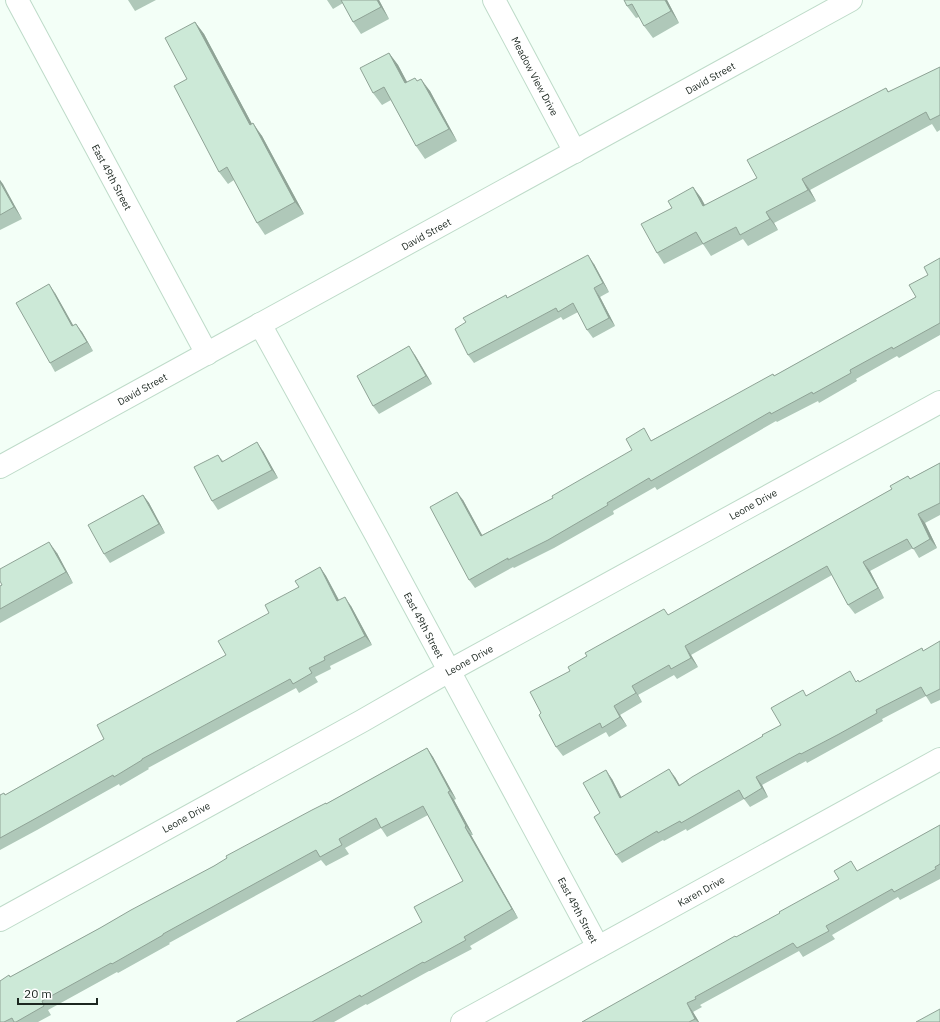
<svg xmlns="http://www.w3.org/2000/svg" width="940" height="1022" font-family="'IBM Plex Sans',sans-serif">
<rect width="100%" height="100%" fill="#f3fff7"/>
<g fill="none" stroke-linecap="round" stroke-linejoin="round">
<defs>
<g id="minor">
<path d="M17,0L207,354"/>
<path d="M494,0L575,152"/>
<path d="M260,324L376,535L598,947"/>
<path d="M0,467L851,0"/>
<path d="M0,920L362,721L449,671L940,402"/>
<path d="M462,1022L940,759"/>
</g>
</defs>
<use href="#minor" stroke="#bedbc9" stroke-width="24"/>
<use href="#minor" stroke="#fff" stroke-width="22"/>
</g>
<g fill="#afc8b9">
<path d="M128,0H156L135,11Z"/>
<path d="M327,0H379L389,19L361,34L353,22L343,3L333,9Z"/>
<path d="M624,0H667L679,23L653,38L644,26L639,17L636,18L627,6Z"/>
<path d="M195,22L204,34L252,124L262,136L304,214L265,235L257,223L234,180L228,184L219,172L187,79Z"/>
<path d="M389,53L398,65L407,82L417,81L430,91L457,141L425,159L416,146L391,100L382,105L373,93Z"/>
<path d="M940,67V130L937,132L932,124L810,190L816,201L774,223L778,230L748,246L743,239L711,256L703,244L664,264L657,253L672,208L693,187L701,198L705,205L757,178L886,88L889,92Z"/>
<path d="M0,180L22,219L0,230Z"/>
<path d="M940,258V335L899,358L897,356L856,379L857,381L819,403L818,401L777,422L776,421L657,490L655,487L613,511L614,514L554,548L514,568L513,567L475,588L469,580L463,500L482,535L553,498L652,440L774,376L916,297L928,275Z"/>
<path d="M594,264L609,292L600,297L615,326L593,338L587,330L578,312L563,320L561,317L474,363L468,355L466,322L506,295L507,298Z"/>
<path d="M55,293L73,325L82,332L93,351L55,372L50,363Z"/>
<path d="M415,355L432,384L379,414L373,406Z"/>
<path d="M263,451L278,478L218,510L212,501L218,455L223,461Z"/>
<path d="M940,463V515L925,523L937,548L919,558L913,548L870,571L884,598L855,614L848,605L832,575L691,655L698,667L677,679L674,675L638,695L642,702L620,715L627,726L609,737L606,732L563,756L556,747L541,713L570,671L892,489L908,476L910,479Z"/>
<path d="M143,495L149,503L165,533L110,563L104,554Z"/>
<path d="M57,553L73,583L0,623V586Z"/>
<path d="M320,567L326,576L339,600L351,606L372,645L330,666L331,669L315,677L318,682L299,693L296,688L148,768L149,769L120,786L119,784L37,830L0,850V795H5L104,739L226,655L269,613L299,587Z"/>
<path d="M940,641V700L931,704L926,696L882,719L883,721L807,763L806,761L762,785L768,797L750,807L744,799L687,831L686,829L664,841L663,840L622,863L616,855L600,813L612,779L621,797L675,777L679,785L763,736L781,725L807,695L857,681L859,682L924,651Z"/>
<path d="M427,748L433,757L456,799L454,800L473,835H471L518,918L470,946L472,949L430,971H429L367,1005L366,1004L334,1022H236L422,922L463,881L428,815L387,837L381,828L345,848L349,854L326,866L321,860L169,943L170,944L118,973L117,972L48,1010L51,1015L38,1022H0L10,977L214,866Z"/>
<path d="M940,825V879L900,900L898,897L832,935L835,939L803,957L799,951L700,1005L702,1007L693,1012L699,1022H582L858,871Z"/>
</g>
<g fill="#8fa396">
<path d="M377,0H379L389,19L381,7Z"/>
<path d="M665,0H667L679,23L671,11Z"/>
<path d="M195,22L204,34L259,137L250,125Z"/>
<path d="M389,53L398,65L414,95L405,83Z"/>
<path d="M421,79L430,91L457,141L449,129Z"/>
<path d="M253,123L262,136L304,214L295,202Z"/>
<path d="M802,179L810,190L816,201L808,190Z"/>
<path d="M0,180L3,184L22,219L14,207L0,182Z"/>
<path d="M693,187L701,198L711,217L703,206Z"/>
<path d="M766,212L774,223L778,230L770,219Z"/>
<path d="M588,255L594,264L609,292L603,283Z"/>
<path d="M49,284L55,293L78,334L72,326Z"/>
<path d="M594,288L600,297L615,326L609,318Z"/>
<path d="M76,324L82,332L93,351L87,342Z"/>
<path d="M409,346L415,355L432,384L426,376Z"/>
<path d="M257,442L263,451L278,478L272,470Z"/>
<path d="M457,492L463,500L487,544L481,536Z"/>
<path d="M143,495L149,503L165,533L159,524Z"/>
<path d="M918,514L925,523L937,548L930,539Z"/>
<path d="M49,542L57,553L73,583L66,572Z"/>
<path d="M863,562L870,571L884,598L878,588Z"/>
<path d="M320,567L326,576L344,610L337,601Z"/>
<path d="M345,597L351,606L372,645L365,636Z"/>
<path d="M685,646L691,655L698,667L691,658Z"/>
<path d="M632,686L638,695L642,702L636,693Z"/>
<path d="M614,706L620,715L627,726L620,717Z"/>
<path d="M427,748L433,757L456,799L450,791Z"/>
<path d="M669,769L675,777L685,794L679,786Z"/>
<path d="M606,770L612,779L626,806L620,798Z"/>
<path d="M756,777L762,785L768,797L762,788Z"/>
<path d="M448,792L454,800L473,835L466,826Z"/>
<path d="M465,827L471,835L518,918L512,909Z"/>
<path d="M687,1003L693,1012L699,1022H698L695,1019Z"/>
</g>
<g fill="#cce9d7" stroke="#8fa396">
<path d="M341,0H377L381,7L353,22Z"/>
<path d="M624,0H665L671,11L644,26L632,4L627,6Z"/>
<path d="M195,22L250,125L253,123L295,202L257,223L227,167L219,172L174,86L187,79L165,38Z"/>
<path d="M389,53L405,83L415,78L417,81L421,79L449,129L416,146L384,87L373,93L360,68Z"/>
<path d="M940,67V115L930,120L926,112L802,179L808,190L766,212L770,219L740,235L736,227L703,244L696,232L657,253L641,224L672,208L668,201L693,187L703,206L757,178L747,160L886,88L888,92Z"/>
<path d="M0,182L14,207L0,215Z"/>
<path d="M588,255L603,283L594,288L609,318L587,330L573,303L558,312L556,308L468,355L455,329L466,322L463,318L506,295L507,298Z"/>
<path d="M940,258V323L893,349L892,347L850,370L851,373L813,394L812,392L771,414L770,412L651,481L649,478L607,503L608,505L548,540L508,560V558L469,580L430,507L457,492L481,536L553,498L552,496L632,450L626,439L644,428L651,441L773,374L774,376L916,297L909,285L928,275L924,267Z"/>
<path d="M49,284L72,326L76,324L87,342L50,363L16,303Z"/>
<path d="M409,346L426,376L373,406L357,376Z"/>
<path d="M257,442L272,470L212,501L194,467L218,455L222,462Z"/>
<path d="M940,463V503L918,514L930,539L913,549L907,539L863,562L878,588L848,605L827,566L685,646L691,658L671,669L669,665L632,686L636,693L614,706L620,717L602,728L600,723L556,747L539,715L541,713L530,692L570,671L568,667L587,656L585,653L664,609L668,615L892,489L890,486L908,476L910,479Z"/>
<path d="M143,495L159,524L104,554L88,525Z"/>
<path d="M49,542L66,572L0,609V586L2,585L0,581V569Z"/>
<path d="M320,567L337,601L345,597L365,636L324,657L325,660L309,668L312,673L293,684L290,679L142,759V760L114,777L113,775L31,821L0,838V795L4,793L5,795L104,739L97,725L226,655L218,641L269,613L265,605L299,587L295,581Z"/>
<path d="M940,641V689L926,696L921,687L876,710L877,713L839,734L801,754L800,753L756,777L762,788L744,799L739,790L681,823L680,821L658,833L657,831L616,855L594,817L600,813L583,783L606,770L620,798L669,769L679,786L692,777L763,736L762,735L781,725L771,708L803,690L806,696L850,671L856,682L858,680L859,682L922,648L923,651Z"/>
<path d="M427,748L450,791L448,792L466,826L465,827L512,909L464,937L466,940L424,963L423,962L361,997L360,995L312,1022H236L422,922L414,907L463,881L423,806L381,828L376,818L339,839L342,845L320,857L316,850L163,934V935L112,964L111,963L42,1001L44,1006L16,1022H14L12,1018L4,1022H0V981L9,975L10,977L100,928L131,910L214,866L227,858L226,856L312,810L326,803V804Z"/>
<path d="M940,825V864L935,867L936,869L894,892L892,889L826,926L829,931L797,948L793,943L695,997L696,999L687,1003L695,1019L689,1022H582L735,936L736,937L780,913L779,912L839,879L834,871L851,861L857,871Z"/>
<path d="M940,1009V1022H916Z"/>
</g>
<g text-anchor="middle" stroke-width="3" stroke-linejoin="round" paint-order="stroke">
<g font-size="10" fill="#1c2720" stroke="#fff">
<text transform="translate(535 76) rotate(62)" y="4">Meadow View Drive</text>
<text transform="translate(710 78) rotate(-29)" y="4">David Street</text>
<text transform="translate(112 177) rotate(62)" y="4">East 49th Street</text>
<text transform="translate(426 234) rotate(-29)" y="4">David Street</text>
<text transform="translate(142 389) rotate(-29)" y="4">David Street</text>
<text transform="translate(753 504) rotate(-29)" y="4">Leone Drive</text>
<text transform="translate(424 625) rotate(62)" y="4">East 49th Street</text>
<text transform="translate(469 660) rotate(-29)" y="4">Leone Drive</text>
<text transform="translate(186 817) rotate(-29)" y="4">Leone Drive</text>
<text transform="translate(701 891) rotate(-29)" y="4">Karen Drive</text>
<text transform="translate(578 910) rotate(62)" y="4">East 49th Street</text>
</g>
</g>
<path d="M18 998v6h79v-6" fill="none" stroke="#1c2720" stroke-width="2"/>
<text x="24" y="998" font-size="12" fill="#1c2720" stroke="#ffffff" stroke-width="3" paint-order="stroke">20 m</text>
</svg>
